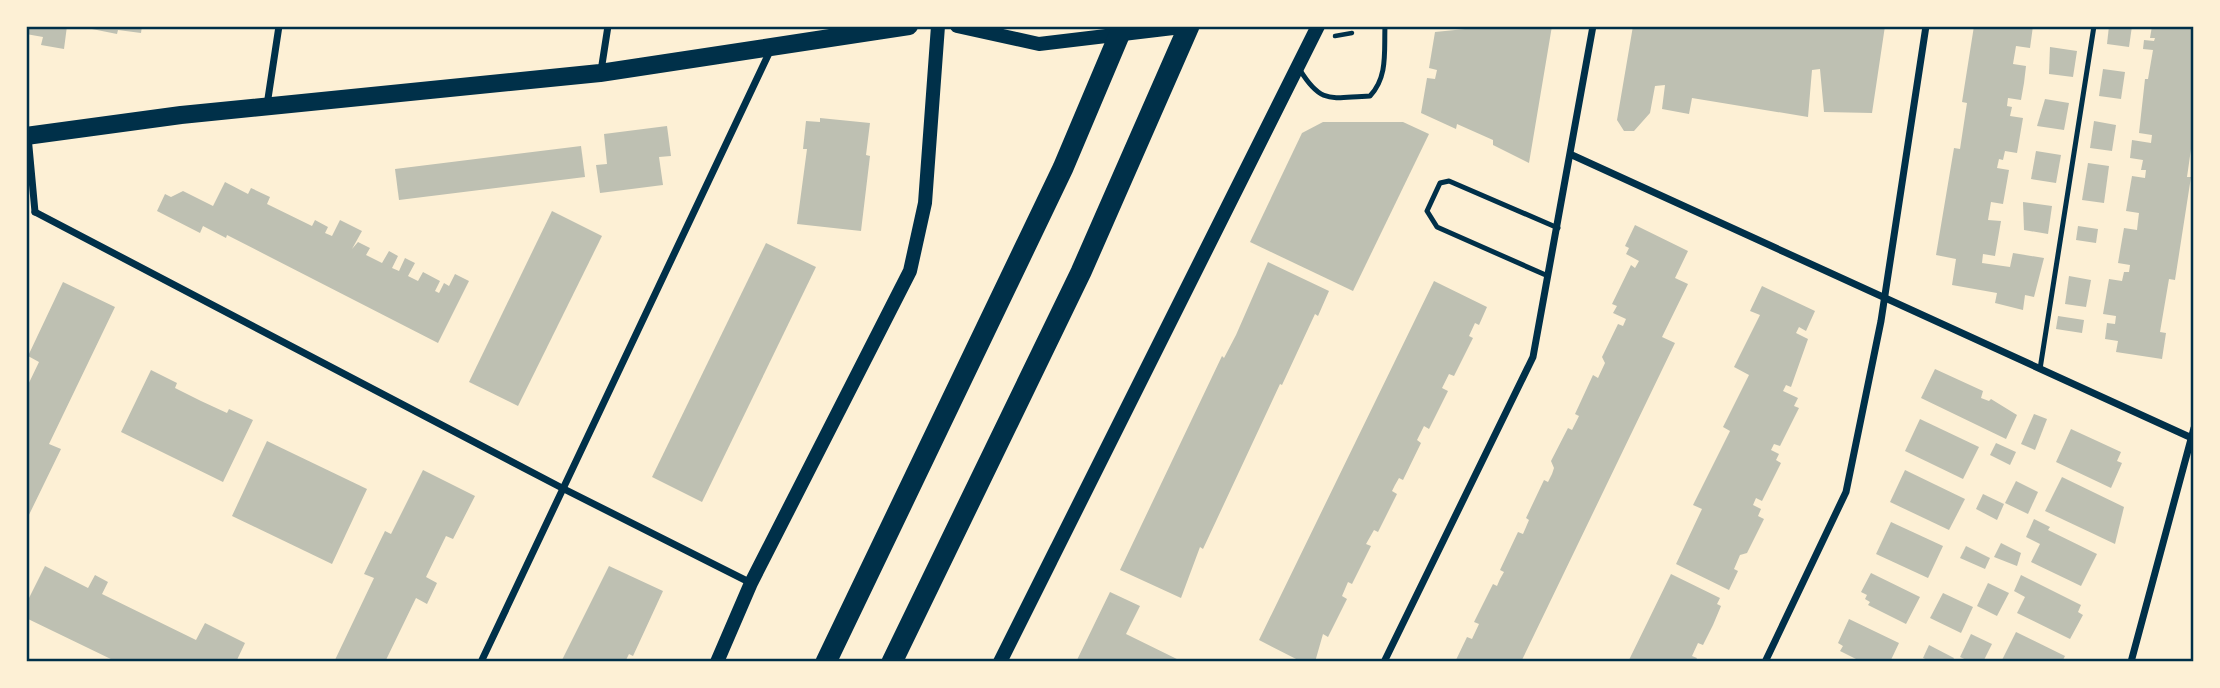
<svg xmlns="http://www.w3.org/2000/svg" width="2220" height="688" font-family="Commissioner,sans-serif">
<rect width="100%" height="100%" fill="#fdf0d5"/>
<g fill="#bec0b2">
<path d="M26,26H67L64,49L41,45L43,37L26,34Z"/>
<path d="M77,26H142L141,33L118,30L117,34Z"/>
<path d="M1495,26H1552L1529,163L1493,145V140L1457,124L1456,129L1421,113L1427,78L1435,79L1437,70L1429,68L1435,32Z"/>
<path d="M1633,26H1885L1872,113L1824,112L1820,69L1812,70L1808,117L1692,98L1689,114L1662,109L1665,85L1655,86L1650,113L1634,131H1624L1617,120Z"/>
<path d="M1974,26H2033L2030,48L2016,46L2013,64L2026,66L2024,83L2021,100L2008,98L2007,106L2012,107L2010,116L2023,118L2017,153L2005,151L2003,160L1999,159L1997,168L2009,170L2003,204L1991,202L1988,220L2001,221L1995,256L1983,254L1982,263L2010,267L2013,253L2044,258L2034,297L2025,295L2023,310L1995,303L1997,293L1952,285L1956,259L1936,255L1954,148L1960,149L1967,103L1962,102Z"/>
<path d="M2109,26H2132L2129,47L2107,44Z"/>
<path d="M2152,26H2194V150L2191,149L2187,177H2191L2175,280L2169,279L2160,332L2166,333L2162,359L2116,352L2118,341L2105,339L2107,323L2115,324L2116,316L2103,314L2109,279L2122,281L2124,272H2129L2130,265L2118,263L2124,228L2137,230L2138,221L2139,213L2126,211L2132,176L2145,178L2146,170H2141L2143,160L2130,158L2132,140L2151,143L2152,135L2139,133L2145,79H2148L2153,50L2143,49L2144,40L2154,41L2155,38H2150Z"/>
<path d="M2050,47L2077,51L2073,77L2049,74Z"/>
<path d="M2103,69L2125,72L2121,99L2099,96Z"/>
<path d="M2045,99L2069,103L2064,130L2037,126Z"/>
<path d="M820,118L870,123L866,155L870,156L861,231L797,224L807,149H803L806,121L820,122Z"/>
<path d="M2094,121L2116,125L2112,151L2090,148Z"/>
<path d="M1323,122H1403L1429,134L1353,291L1250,242L1302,133Z"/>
<path d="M667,126L671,156L659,157L663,185L600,193L596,165L607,164L604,134Z"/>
<path d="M581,146L585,177L399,200L395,169Z"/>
<path d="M2036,151L2061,155L2056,183L2031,179Z"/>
<path d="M2088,163L2109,166L2104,203L2082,200Z"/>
<path d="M225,182L248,194L251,188L270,197L267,204L312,226L315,220L328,227L325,233L332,236L340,220L362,231L352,249L358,242L370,248L366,255L382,263L389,251L398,256L392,268L399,271L405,258L415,263L408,276L418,281L423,272L440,281L435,291L439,293L444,283L449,286L455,274L469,281L438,343L227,235L226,238L203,226L200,233L157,211L165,194L171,197L183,191L213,206Z"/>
<path d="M2023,202L2052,206L2048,234L2024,230Z"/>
<path d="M552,211L602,236L518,406L469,382Z"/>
<path d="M1635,225L1688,251L1675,278L1688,284L1662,337L1675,343L1521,662H1455L1467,637L1472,639L1479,624L1474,622L1493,584L1497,586L1500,579L1504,572L1500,570L1518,532L1523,534L1529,520L1526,518L1544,480L1548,482L1552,474L1554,468L1551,461L1568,428L1572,430L1579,416L1575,414L1593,375L1598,378L1605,363L1602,357L1618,324L1623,326L1626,319L1613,313L1617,306L1612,304L1631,265L1635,268L1639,261L1626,254L1629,248L1625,246Z"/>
<path d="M2078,226L2098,229L2096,243L2076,240Z"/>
<path d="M766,243L816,267L702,502L652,477Z"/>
<path d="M1268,262L1329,291L1318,316L1315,314L1282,385L1280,384L1203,549L1200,547L1181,598L1120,570L1222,356L1224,358L1236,335Z"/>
<path d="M2069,276L2091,280L2086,307L2065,304Z"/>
<path d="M1434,281L1487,307L1479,325L1475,323L1469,336L1473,338L1454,376L1449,374L1442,388L1448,391L1429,429L1424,426L1417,440L1421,443L1403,480L1399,478L1395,485L1392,491L1397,494L1378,532L1374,530L1366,544L1371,546L1352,584L1348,582L1342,596L1347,599L1328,637L1323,634L1315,662H1302L1259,640Z"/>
<path d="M63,282L115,307L49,444L61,449L26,521V389L39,362L28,356Z"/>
<path d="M1762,286L1815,311L1806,331L1799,327L1796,333L1808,339L1791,387L1786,385L1783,391L1798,398L1794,406L1799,408L1780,446L1774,444L1771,450L1779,454L1776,460L1781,463L1762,501L1756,498L1753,505L1761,509L1758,516L1764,519L1747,553L1740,555L1734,569L1738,571L1729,590L1676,564L1702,509L1693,505L1730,431L1723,427L1749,375L1734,367L1760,315L1750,311Z"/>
<path d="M2058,316L2084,320L2082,333L2056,329Z"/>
<path d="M1935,369L1983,391L1981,398L1989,401L1991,399L2017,415L2006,439L1921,398Z"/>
<path d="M151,370L177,383L175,388L201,401L227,413L229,409L253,420L223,482L121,432Z"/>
<path d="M2034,414L2047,419L2035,450L2021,444Z"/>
<path d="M1920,419L1979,447L1963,479L1905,451Z"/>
<path d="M2071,429L2121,452L2117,461L2122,463L2111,488L2056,462Z"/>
<path d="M267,441L367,489L332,564L232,516Z"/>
<path d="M1996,443L2016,452L2010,465L1990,455Z"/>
<path d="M423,470L475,496L453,539L446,536L426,577L437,583L427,604L416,598L385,662H334L374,578L364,574L385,531L391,534Z"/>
<path d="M1905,470L1965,499L1949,530L1890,502Z"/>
<path d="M2062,477L2124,507L2115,544L2045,511Z"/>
<path d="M2016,481L2038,492L2028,514L2005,503Z"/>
<path d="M1983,494L2004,504L1997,520L1976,509Z"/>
<path d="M2034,519L2050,527L2048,530L2097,554L2081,586L2031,562L2040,544L2026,537Z"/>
<path d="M1891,522L1943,546L1928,578L1876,554Z"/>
<path d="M2001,543L2021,553L2017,566L1994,557Z"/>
<path d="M1966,546L1990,558L1985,569L1960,558Z"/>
<path d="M45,566L88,588L95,575L108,582L102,594L196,640L205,623L245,643L236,662H117L26,618V604Z"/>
<path d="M609,566L663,591L633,656L629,654L625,662H561Z"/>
<path d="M1871,573L1920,597L1906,624L1868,605L1870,602L1865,599L1867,595L1861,592Z"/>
<path d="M1671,574L1720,598L1717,604L1721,606L1713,625L1703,645L1698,643L1692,656L1697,658L1695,662H1628Z"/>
<path d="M2021,575L2081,605L2078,612L2083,615L2070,639L2017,613L2025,597L2014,591Z"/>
<path d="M1988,583L2009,593L1997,616L1977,606Z"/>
<path d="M1110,592L1140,606L1126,634L1183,662H1076Z"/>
<path d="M1943,593L1973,607L1961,633L1930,618Z"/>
<path d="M1849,619L1899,643L1890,662H1862L1840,651L1843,646L1838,643Z"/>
<path d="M2016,632L2065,656L2062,662H2001Z"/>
<path d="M1971,634L1992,644L1983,662H1971L1960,657Z"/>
<path d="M1929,645L1954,658L1952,662H1932L1923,658Z"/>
</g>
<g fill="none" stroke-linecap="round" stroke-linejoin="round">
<path stroke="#003049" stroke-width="4.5" d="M1335,36L1352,33"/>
<g stroke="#003049" stroke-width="5">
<path d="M1300,70C1322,106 1332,97 1370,96C1388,77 1384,52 1385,26"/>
<path d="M1548,276L1437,227L1427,211L1440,183L1449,181L1558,228"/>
<path d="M2040,369L2094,26"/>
</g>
<g stroke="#003049" stroke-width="7">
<path d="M601,71L608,26"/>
<path d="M267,105L279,26"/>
<path d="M28,136L35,212"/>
<path d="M1572,155L2194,439"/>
<path d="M35,212L564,489L751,583"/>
<path d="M481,662L771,49"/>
<path d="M1384,662L1533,357L1593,26"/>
<path d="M1765,662L1846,492L1881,321L1926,26"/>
<path d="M2131,662L2194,428"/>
</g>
<g stroke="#003049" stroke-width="14">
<path d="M957,26L1039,44L1190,26"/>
<path d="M717,662L751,583L910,271L925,203L938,26"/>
<path d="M1000,662L1318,26"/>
</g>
<path stroke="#003049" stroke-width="18" d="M26,136L181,115L600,73L909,26"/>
<g stroke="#003049" stroke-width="21">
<path d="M826,662L1063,168L1123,26"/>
<path d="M892,662L1081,272L1189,26"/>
</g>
</g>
<rect width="2220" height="688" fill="none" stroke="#fdf0d5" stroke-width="56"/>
<rect x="28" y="28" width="2164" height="632" fill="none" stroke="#003049" stroke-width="2.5"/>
</svg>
